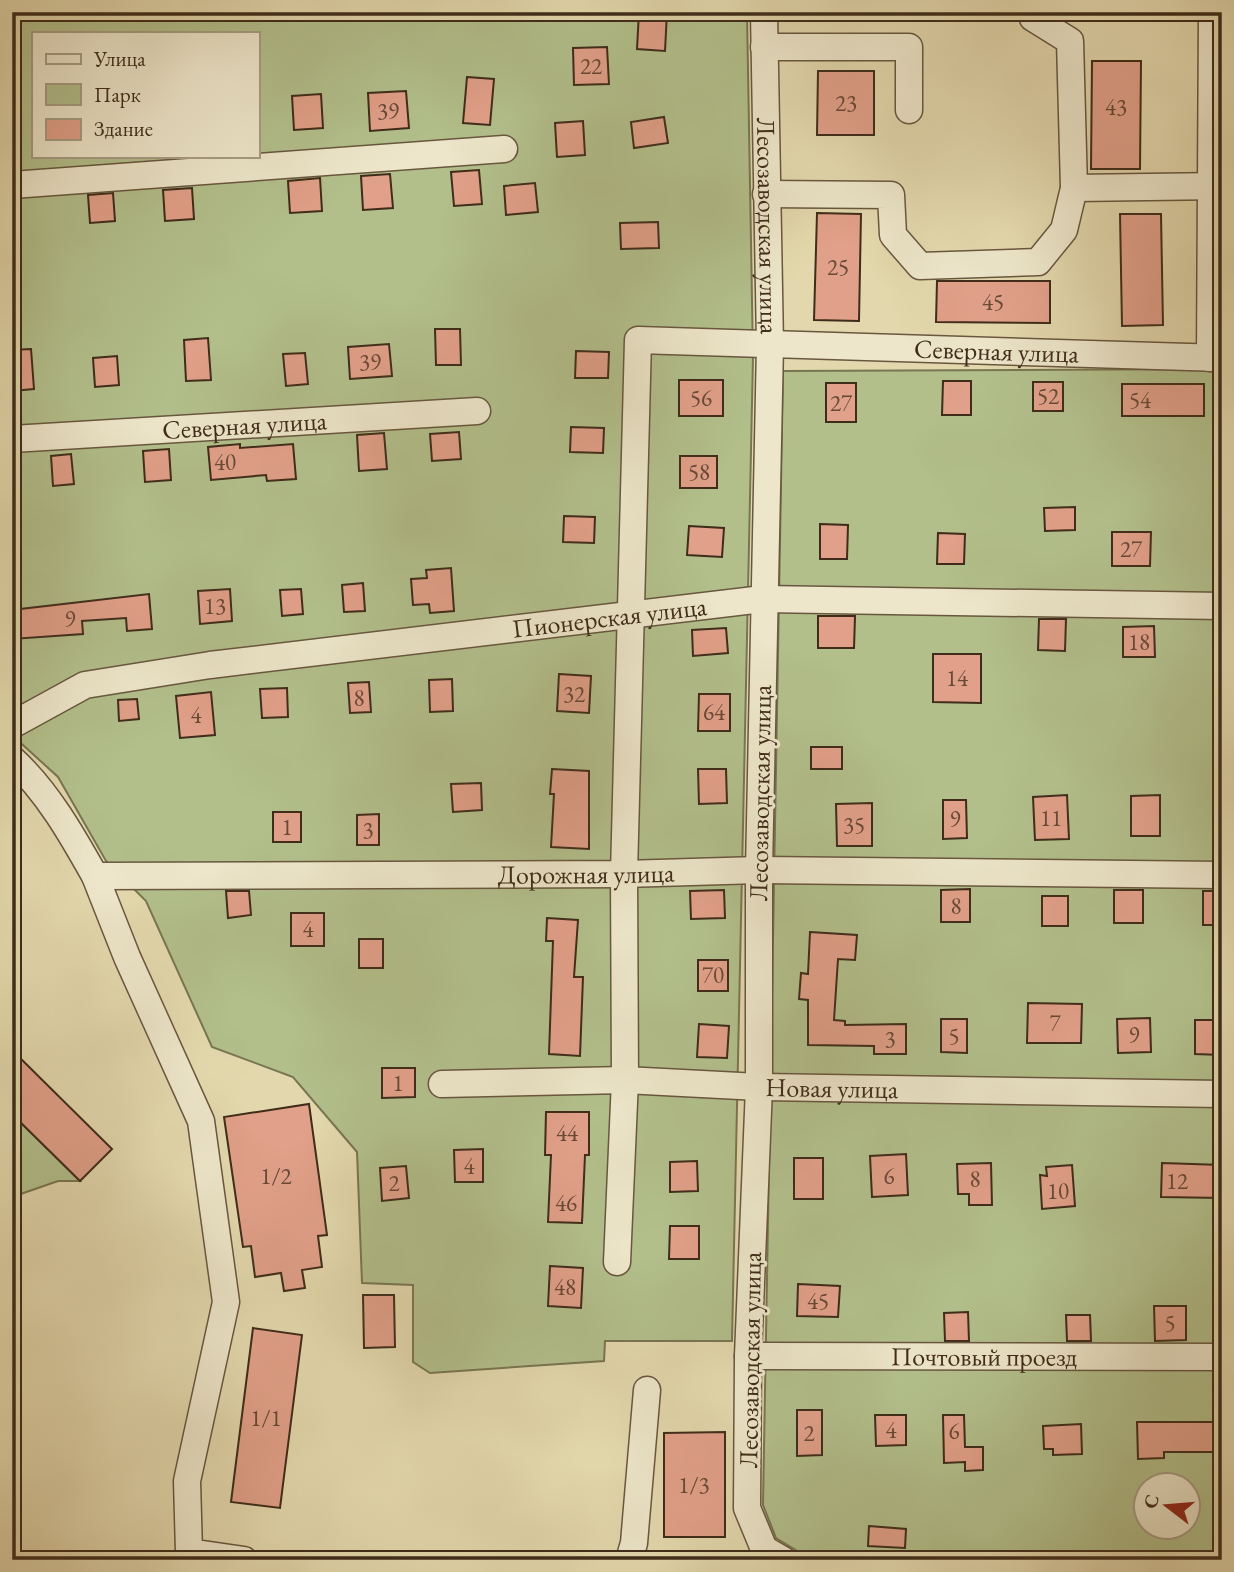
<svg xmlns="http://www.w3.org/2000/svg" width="1234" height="1572" font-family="'EB Garamond',serif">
<rect width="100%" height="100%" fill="#e3d8ad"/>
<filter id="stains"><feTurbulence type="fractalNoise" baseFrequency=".00286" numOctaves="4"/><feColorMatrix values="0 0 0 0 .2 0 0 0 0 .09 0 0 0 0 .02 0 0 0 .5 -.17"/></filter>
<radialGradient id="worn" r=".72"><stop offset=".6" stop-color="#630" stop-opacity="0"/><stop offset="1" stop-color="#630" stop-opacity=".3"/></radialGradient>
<g fill="#b2bf8b" stroke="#787652" stroke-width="2" fill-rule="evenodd">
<path d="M12,12H747L753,357L732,1341H605L604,1361L430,1373L413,1362V1285L362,1283L357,1152L293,1077L212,1047L146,901L106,861L58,777L12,735ZM33,33H257V156H33Z"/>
<path d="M1222,369V1560H910L804,1555L776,1538L763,1505L783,371ZM1146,1484H1188V1526H1146Z"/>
<path d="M12,1114L80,1181H58L12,1197Z"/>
</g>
<g fill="#e1a089" stroke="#3f2c1a" stroke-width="2">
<path d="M639,12H667L665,51L637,49Z"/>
<path d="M607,47L609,84L574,85L573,48Z"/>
<path d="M1092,61H1141L1140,169H1091Z"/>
<path d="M818,71H874V135H817Z"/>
<path d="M467,77L494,79L490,125L463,123Z"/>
<path d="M406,91L409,128L370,131L368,93Z"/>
<path d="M321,94L323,128L294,130L292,96Z"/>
<path d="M664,117L668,143L634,148L631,122Z"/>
<path d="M583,121L585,155L557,157L555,123Z"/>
<path d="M479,170L482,204L454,206L451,172Z"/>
<path d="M390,174L393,208L363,210L361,176Z"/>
<path d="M320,178L322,211L290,213L288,181Z"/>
<path d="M535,183L538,212L506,215L504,186Z"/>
<path d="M192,188L194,219L165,221L163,190Z"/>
<path d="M113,193L115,221L90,223L88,195Z"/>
<path d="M817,213L861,214L859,321L814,320Z"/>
<path d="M1120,214H1161L1163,325L1122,326Z"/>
<path d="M658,222L659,248L621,249L620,223Z"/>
<path d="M937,281H1050V323L936,322Z"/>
<path d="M435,329H460L461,365H436Z"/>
<path d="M208,338L211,380L186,381L184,340Z"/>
<path d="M389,344L392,376L350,379L348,347Z"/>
<path d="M31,349L34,389L12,391V350Z"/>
<path d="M576,351L609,352L608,378H575Z"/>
<path d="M305,353L308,384L286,386L283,354Z"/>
<path d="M117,356L119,385L95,387L93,358Z"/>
<rect x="679" y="380" width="44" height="36"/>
<path d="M943,381H971V415H942Z"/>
<rect x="1033" y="382" width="30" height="29"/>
<rect x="826" y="383" width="30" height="39"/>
<rect x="1122" y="384" width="82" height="32"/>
<path d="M571,427L604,428L603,453L570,452Z"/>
<path d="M459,432L461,459L432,461L430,434Z"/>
<path d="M384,433L387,469L359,471L357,435Z"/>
<path d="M240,444V448L293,444L296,479L267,481L266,475L211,480L208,447Z"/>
<path d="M169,449L171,480L145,482L143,451Z"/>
<path d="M71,454L74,484L53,486L51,456Z"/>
<rect x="680" y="456" width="37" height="32"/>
<path d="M1075,507V530L1045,531L1044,508Z"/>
<path d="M564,516L595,517L594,543L563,542Z"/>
<path d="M820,524L848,525L847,559H820Z"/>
<path d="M689,526L724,528L722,557L687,555Z"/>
<path d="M1112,532H1151L1150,566H1112Z"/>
<path d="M938,533L965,534L964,564H937Z"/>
<path d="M451,568L454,611L430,613L429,604L413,605L411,579L427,578L426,570Z"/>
<path d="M363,583L365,611L344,612L342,585Z"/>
<path d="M230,589L232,621L200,624L198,591Z"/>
<path d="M301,589L303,614L282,616L280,590Z"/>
<path d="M149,594L152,629L127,631L126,618L82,621L83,634L12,639V610Z"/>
<path d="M818,616H855L854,648H818Z"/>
<path d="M1039,619H1066L1065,651L1038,650Z"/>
<path d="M1154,626L1155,657H1123V627Z"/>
<path d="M726,628L728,653L693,656L692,630Z"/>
<path d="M933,654H981V703L933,702Z"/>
<path d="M559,674L591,676L589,713L557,711Z"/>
<path d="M452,679L453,711L430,712L429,680Z"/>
<path d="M369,682L371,712L350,713L348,683Z"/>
<path d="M287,688L288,717L262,718L260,689Z"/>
<path d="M211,692L215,735L180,738L176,696Z"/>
<path d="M699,694H730V731H698Z"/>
<path d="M137,699L139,719L119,721L118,700Z"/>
<rect x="811" y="747" width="31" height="22"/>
<path d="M552,769L589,771V849L551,847L554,794H550Z"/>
<path d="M698,769H726L727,803L699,804Z"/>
<path d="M481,783L482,810L453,812L451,784Z"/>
<path d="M1067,795L1069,839L1035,840L1033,797Z"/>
<path d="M1160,795V836H1131V796Z"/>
<path d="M943,800H966L967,838L943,839Z"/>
<path d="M872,803V846H837L836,804Z"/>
<rect x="273" y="812" width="28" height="30"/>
<path d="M379,814V845H357V815Z"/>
<path d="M970,889V922H941V890Z"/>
<path d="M724,890L725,918L691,919L690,891Z"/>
<rect x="1114" y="890" width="29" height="33"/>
<path d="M226,891H249L251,915L228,918Z"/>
<rect x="1203" y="891" width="19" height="34"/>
<rect x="1042" y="896" width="26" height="30"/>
<rect x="291" y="913" width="33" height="33"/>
<path d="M547,918L578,920L574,977H583L580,1056L549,1054L553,941H546Z"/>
<path d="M810,932L857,935L855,960L838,959L834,1020L845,1021V1025L906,1024V1054H874V1046L808,1045V1000L799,999L801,973L808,974Z"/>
<rect x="359" y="939" width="24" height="29"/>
<rect x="698" y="960" width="30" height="31"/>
<path d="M1028,1003L1082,1004L1081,1043H1027Z"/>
<path d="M1150,1018L1151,1052L1118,1053L1117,1019Z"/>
<path d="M941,1019H967V1053L941,1052Z"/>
<path d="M1195,1020H1222V1055L1195,1054Z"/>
<path d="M699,1024L729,1026L727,1058L697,1057Z"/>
<path d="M12,1050L112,1149L80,1181L12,1114Z"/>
<path d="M382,1068H415V1097L382,1098Z"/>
<path d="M309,1104L327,1235L318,1236L322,1267L302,1270L305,1288L284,1291L281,1273L255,1277L251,1246L243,1247L224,1117Z"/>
<path d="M546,1112H589V1155H585L582,1223L548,1222L551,1155H545Z"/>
<path d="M483,1149V1182H455L454,1150Z"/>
<path d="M906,1154L908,1195L872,1197L870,1156Z"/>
<rect x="794" y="1158" width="29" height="41"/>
<path d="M697,1161L698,1191L670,1192V1162Z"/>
<path d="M991,1163L992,1205H969V1194H958L957,1164Z"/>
<path d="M1162,1163L1222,1165V1198L1161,1197Z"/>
<path d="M1072,1165L1075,1206L1042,1209L1040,1175L1047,1176L1046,1167Z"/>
<path d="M406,1166L409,1198L382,1201L380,1168Z"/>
<path d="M670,1226H699V1259H669Z"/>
<path d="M550,1266L583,1268L581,1308L548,1306Z"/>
<path d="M798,1284L840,1286L838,1317L797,1316Z"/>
<path d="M363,1295H394L395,1347L364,1348Z"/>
<path d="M1154,1306H1186V1340L1155,1341Z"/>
<path d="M968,1312L969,1341H945L944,1313Z"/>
<path d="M1066,1315H1090L1091,1341H1067Z"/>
<path d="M253,1328L302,1335L280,1508L231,1502Z"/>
<path d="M797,1410H822V1455L797,1456Z"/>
<path d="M875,1415H906V1445L876,1446Z"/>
<path d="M943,1415H964L965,1447H983V1470L965,1471V1462L944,1463Z"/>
<path d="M1137,1422H1222V1452H1164V1458L1138,1459Z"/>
<path d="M1081,1424L1082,1454L1053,1455V1449H1044L1043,1426Z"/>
<path d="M725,1432V1537H664V1433Z"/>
<path d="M869,1526L906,1529L905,1548L868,1546Z"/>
</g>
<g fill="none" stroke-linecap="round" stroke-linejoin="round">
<defs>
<g id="minor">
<path id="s1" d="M764,12L770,345L759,870V1087L748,1356L747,1508L764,1549L783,1560"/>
<path d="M764,47H909V110"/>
<path d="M12,185L504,149"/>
<path d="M1074,188L1222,186"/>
<path d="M766,194L891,195L893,235L920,266L1038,262L1064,230L1074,188L1070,41L1033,18L1032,12"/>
<path d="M1210,358L1212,12"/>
<path id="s2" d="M12,439L477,411"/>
<path id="s3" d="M12,725L85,685L210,665L763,599L1222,606"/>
<path id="s4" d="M12,759C47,791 72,835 95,876L624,874L759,870L1222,875"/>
<path d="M95,876L127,957L201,1121L226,1302L187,1481L189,1552L244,1560"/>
<path id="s5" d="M442,1084L625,1080L759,1087L1222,1094"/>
<path id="s6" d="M617,1262L625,1080L624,874L638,340L1222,358"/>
<path id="s7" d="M748,1356L1222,1357"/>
<path d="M629,1560L634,1543L647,1390"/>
</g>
</defs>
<use href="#minor" stroke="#68573f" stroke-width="29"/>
<use href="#minor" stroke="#ede6ca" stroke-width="26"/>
</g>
<g text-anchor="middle" stroke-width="6" stroke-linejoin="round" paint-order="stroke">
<g font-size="23" fill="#684936">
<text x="591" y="74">22</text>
<text x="846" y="111">23</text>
<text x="1116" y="115">43</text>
<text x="388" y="119">39</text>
<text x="838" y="275">25</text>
<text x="993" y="310">45</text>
<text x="370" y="370">39</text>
<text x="1048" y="404">52</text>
<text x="701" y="406">56</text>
<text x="1140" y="408">54</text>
<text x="841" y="411">27</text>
<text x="225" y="470">40</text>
<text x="699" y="480">58</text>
<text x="1131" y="557">27</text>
<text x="215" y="614">13</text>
<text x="70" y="627">9</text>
<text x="1139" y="650">18</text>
<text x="957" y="686">14</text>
<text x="574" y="702">32</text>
<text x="359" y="706">8</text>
<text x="714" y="720">64</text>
<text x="196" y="723">4</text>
<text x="1051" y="826">11</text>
<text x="955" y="827">9</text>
<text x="854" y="833">35</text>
<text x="287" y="835">1</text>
<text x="368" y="838">3</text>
<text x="956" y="914">8</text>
<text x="308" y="937">4</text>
<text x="713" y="983">70</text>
<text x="1055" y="1031">7</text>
<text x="1134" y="1043">9</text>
<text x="954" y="1044">5</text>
<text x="890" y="1047">3</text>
<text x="398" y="1091">1</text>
<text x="567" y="1141">44</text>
<text x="469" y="1174">4</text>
<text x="276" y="1184">1/2</text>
<text x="889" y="1184">6</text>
<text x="975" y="1187">8</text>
<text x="1177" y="1189">12</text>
<text x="394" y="1191">2</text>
<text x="1058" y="1199">10</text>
<text x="566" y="1211">46</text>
<text x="565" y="1295">48</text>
<text x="818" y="1309">45</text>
<text x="1170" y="1331">5</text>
<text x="266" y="1426">1/1</text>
<text x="891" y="1438">4</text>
<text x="954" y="1439">6</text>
<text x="809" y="1441">2</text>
<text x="694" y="1493">1/3</text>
</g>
<g font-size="26" fill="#3f2c1a" stroke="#ede6ca">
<text dy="9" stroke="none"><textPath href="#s1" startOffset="214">Лесозаводская улица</textPath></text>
<text dy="9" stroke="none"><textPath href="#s6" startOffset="1281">Северная улица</textPath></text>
<text dy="9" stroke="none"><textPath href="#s2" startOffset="233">Северная улица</textPath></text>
<text dy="9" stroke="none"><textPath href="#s3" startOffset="612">Пионерская улица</textPath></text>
<text transform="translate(760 793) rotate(-89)" y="9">Лесозаводская улица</text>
<text dy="9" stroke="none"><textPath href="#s4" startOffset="635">Дорожная улица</textPath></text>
<text dy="9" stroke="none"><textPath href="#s5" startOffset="390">Новая улица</textPath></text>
<text dy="9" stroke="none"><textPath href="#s7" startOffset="236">Почтовый проезд</textPath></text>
<text transform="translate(750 1360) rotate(-89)" y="9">Лесозаводская улица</text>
</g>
</g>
<rect width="1234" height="1572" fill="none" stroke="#e3d8ad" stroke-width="42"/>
<rect x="14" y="14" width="1206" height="1544" fill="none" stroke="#3f2c1a" stroke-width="3.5"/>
<rect x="21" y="21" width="1192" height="1530" fill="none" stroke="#3f2c1a" stroke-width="2"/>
<rect x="32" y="32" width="228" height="126" fill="#ede6ca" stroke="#a79c84" stroke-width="2"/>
<rect x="46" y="54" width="35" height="10" fill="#ede6ca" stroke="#a79c84" stroke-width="2"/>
<text x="94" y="66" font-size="21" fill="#3f2c1a">Улица</text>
<rect x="46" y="84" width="35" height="21" fill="#b2bf8b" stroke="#a79c84" stroke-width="2"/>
<text x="94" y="102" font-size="21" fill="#3f2c1a">Парк</text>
<rect x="46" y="119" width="35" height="21" fill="#e1a089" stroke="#a79c84" stroke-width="2"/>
<text x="94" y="136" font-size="21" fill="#3f2c1a">Здание</text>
<g transform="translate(1167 1506) rotate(286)"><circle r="33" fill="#ede6ca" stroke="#a79c84" stroke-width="2"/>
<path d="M0-5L12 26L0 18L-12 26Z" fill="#8f2418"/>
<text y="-10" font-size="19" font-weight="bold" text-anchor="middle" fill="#3f2c1a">С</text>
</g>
<rect width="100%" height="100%" filter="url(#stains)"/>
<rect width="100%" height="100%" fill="url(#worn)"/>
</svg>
